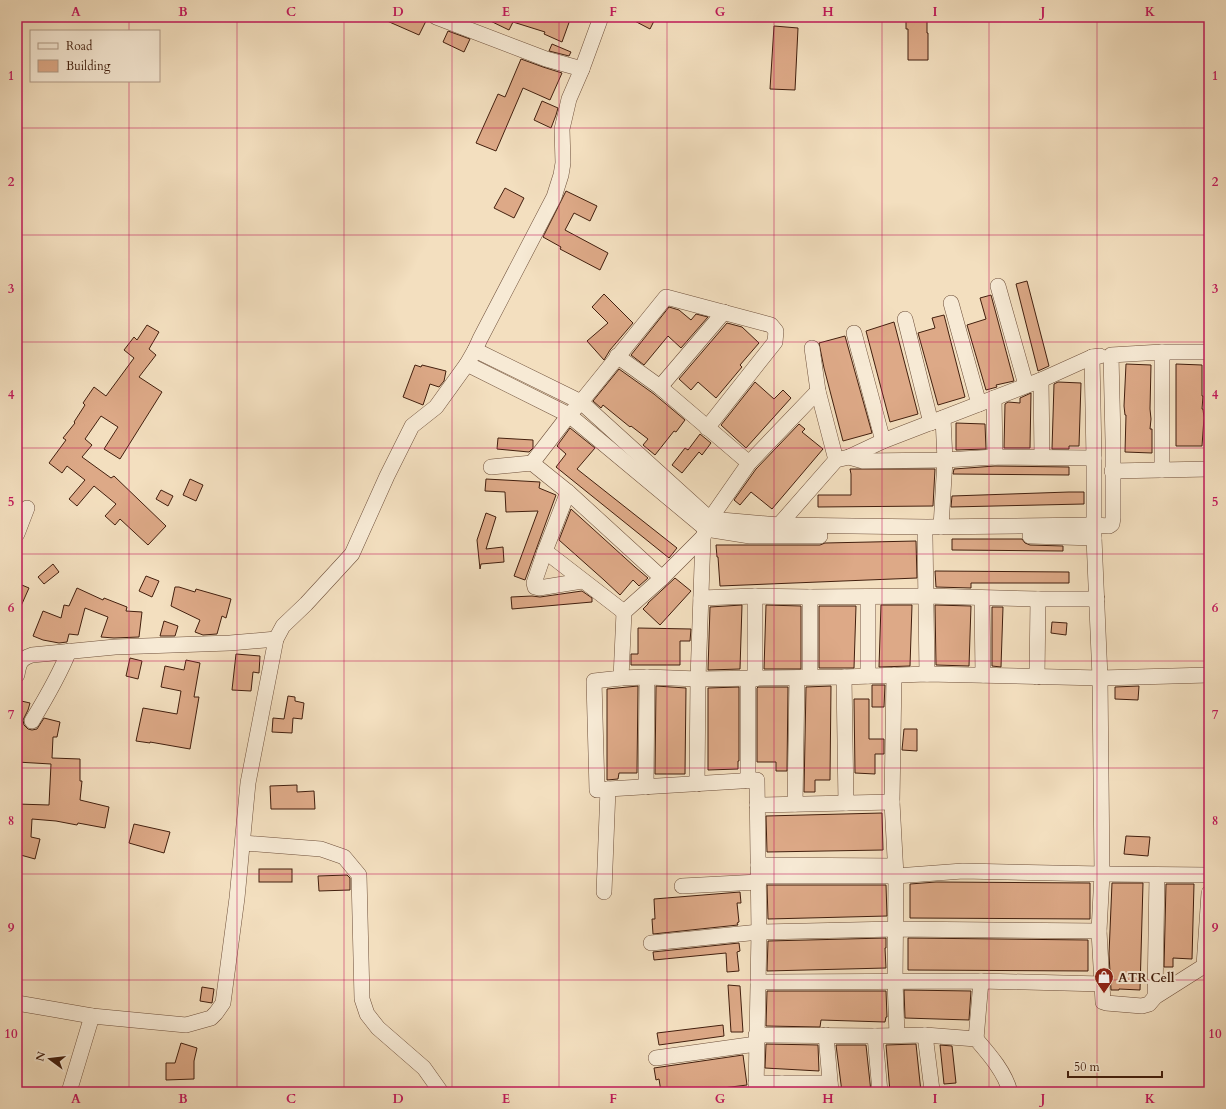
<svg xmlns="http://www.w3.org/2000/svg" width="1226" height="1109" font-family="Cardo,serif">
<rect width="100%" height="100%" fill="#f3dfbf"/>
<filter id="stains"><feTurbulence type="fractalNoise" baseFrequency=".005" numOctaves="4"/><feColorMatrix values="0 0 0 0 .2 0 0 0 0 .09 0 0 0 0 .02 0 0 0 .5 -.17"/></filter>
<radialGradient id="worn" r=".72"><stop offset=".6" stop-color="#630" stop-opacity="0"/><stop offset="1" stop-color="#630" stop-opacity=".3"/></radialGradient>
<g fill="#dda987" stroke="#421f0e">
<path d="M378,17H427V19L419,35Z"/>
<path d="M482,17H571L562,42L544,34L545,32L513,22L509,30Z"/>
<path d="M627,17H656L650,29Z"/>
<path d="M906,17H927V33H928V60H908V29H906Z"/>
<path d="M774,26L798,28L795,90L770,89Z"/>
<path d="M448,31L470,39L464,52L443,42Z"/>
<path d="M552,44L571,52L569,56L549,51Z"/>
<path d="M521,59L543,67L562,73L550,100L523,88L496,151L476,143L498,94L505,97Z"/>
<path d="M542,101L558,108L556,115L551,128L534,120Z"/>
<path d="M505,188L524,198L514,218L494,208Z"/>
<path d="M566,191L597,206L590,221L574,213L565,230L608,253L600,270L560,249L561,247L543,237Z"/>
<path d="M1027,281L1049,366L1038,371L1016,284Z"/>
<path d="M604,294L633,323L610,350L604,360L587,341L608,323L592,307Z"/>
<path d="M991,295L1014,381L996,385L997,387L986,390L967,325L986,319L980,298Z"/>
<path d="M669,307L679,310L691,320L696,314L708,317L681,348L668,336L644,365L631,355Z"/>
<path d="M944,315L965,397L938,405L918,333L935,328L932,318Z"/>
<path d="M894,322L918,414L890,422L866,331Z"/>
<path d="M727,323L742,327L759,343L740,365L742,367L716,398L698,382L691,390L679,379Z"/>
<path d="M147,325L159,332L149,349L156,355L139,377L162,392L120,459L104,449L118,427L101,416L85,439L92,445L82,457L111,478L114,476L166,526L148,545L120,519L115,525L105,516L116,504L94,486L77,506L69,499L85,480L67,466L62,473L49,463L66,440L63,438L75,423L74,422L85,405L83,403L94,387L106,396L134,358L124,350L134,337L137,340Z"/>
<path d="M845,336L872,433L843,441L824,368L819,343Z"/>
<path d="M1126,364L1151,365L1150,409L1151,419L1150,429H1152V453L1125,452L1126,415H1125L1124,406Z"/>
<path d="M1176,364L1202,365V396H1203L1202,409H1203L1204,418L1202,446H1176Z"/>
<path d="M415,365L421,367L422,365L446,371L444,381L439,387L430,384L423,405L403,397Z"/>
<path d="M619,369L654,394L685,420L676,432L674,431L655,455L643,445L648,439L631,426L630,427L603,405L601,408L593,401Z"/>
<path d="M755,382L774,399L783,390L791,398L746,448L721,425Z"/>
<path d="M1058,382L1081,383L1079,446H1069V449H1052L1054,384Z"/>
<path d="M1031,393L1030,448H1004L1005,404L1008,402L1020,403V398Z"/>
<path d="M956,423L985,424L986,449L956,450Z"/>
<path d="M799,424L805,429L802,432L823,449L772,509L751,492L740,505L734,500L756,469Z"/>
<path d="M570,428L595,448L577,469L677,548L669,558L556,467L566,454L557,446Z"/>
<path d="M700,434L711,443L702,455L699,452L682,473L672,465L685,448L688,450Z"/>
<path d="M498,438L533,440V448L529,452L497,449Z"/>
<path d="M995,466L1069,467V475L953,474L954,469Z"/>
<path d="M850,469H935L933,506L818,507V495H851V474Z"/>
<path d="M190,479L203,485L196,501L183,495Z"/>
<path d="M486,479L540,482L539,488L556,495L525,580L514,576L538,511L506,512L505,492L485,491Z"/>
<path d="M161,490L173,496L168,506L156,499Z"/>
<path d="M1069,492H1084V504L951,507L952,496Z"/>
<path d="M571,509L635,567L648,578L639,586L633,580L620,595L604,580L559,540Z"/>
<path d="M486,513L496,517L486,549L503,547L504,562L481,564L480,569L477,540Z"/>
<path d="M952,539H1022L1025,543L1030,545L1063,546V551L952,550Z"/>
<path d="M916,541L917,578L720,586L718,557H717L716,545H820L825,543Z"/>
<path d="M53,564L59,572L44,584L38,577Z"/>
<path d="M935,571L1069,572V583H971V588L936,587Z"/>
<path d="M146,576L159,581L152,597L139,591Z"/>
<path d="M675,578L691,591L660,625L643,609L648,604V603Z"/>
<path d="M17,583L29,588L17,615Z"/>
<path d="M175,587H179L195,592L196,589L231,599L226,618L222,616L217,634L203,635L195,632L200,620L171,606Z"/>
<path d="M77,588L103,600L104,598L127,607L126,611L142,612L139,637L114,638L101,637L108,617L85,608L78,635L69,634L67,642L59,643L43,640L33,636L43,611L61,618L64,605L69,606Z"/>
<path d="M582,591L592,598V602L512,609L511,597L532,596L540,597Z"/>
<path d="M742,605L740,669L708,670L710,607Z"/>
<path d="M766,605L801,606V669H764Z"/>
<path d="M881,605H912L910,666L879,667Z"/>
<path d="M935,605L971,606L969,666L936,665Z"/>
<path d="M819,606H856L854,668H819Z"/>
<path d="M992,607H1003L1001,667L992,666Z"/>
<path d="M164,621L178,626L175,636H160Z"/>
<path d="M1052,622L1067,623L1066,635L1051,633Z"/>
<path d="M638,628L691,629L690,641H680V665H631V654H638Z"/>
<path d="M236,654L260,656L259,673L253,672L251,691L232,690Z"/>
<path d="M130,658L142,661L138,679L126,676Z"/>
<path d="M186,660L200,663L194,697H199L190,749L150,742V743L136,741L143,708L177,714L181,691L161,687L165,666L184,670Z"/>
<path d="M872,685H885L884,707H872Z"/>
<path d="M638,686L637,773H619L618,779L607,780V689Z"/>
<path d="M656,686L686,688L685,774H655Z"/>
<path d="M831,686L830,780H815V792H804L806,687Z"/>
<path d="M1139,686L1138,700L1115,699V687Z"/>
<path d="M739,687V761H738V769L708,770V688Z"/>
<path d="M758,687H788L787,771H776V762H757V688Z"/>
<path d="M288,696L295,697V701L304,703L302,719L293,718L292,733L272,732L273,718L284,719Z"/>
<path d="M854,699H869V739H884V754H875V774L855,773Z"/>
<path d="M17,700L30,703L28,710L23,720L24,725L28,729L32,730L37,729L44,718L60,722L57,737H53L52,758L80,759V781H82L80,800L109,807L105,828L78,823L77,825L56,821L32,819L31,837L40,839L35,859L17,854V804L49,805L51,764L17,762Z"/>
<path d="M904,729H917V751L902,750Z"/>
<path d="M297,785V792L314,791L315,809H271L270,786Z"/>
<path d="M882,813L883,850L767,852L766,816Z"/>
<path d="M134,824L170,832L164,853L129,843Z"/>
<path d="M1126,836L1150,837L1148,856L1124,854Z"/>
<rect x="259" y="869" width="33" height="13"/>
<path d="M347,875L350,878V890L319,891L318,876Z"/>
<path d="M936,882L1090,883V919L910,918V884Z"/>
<path d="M1112,883H1143L1140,990L1119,989V990H1111L1109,954Z"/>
<path d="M1166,884H1194L1192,959L1173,958V967H1164Z"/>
<path d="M767,885H886L887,916L768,919Z"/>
<path d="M740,892L741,903H737L739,922L737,923L738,925L653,934L652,919H655L654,899Z"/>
<path d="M886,938V948H885L886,968L767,971L768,941Z"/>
<path d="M908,938L1088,940V971L908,970Z"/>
<path d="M739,943L740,951L737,952L739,971L727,972L726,953L654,960L653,952Z"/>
<path d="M728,985L740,986L743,1032H731Z"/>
<path d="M202,987L214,989L212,1003L200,1001Z"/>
<path d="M904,990L971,991L969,1020L905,1018Z"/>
<path d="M767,991H886L887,1017H886L885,1022L821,1020L820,1027L766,1026Z"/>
<path d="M723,1025L724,1036L659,1045L657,1033Z"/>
<path d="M181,1043L197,1048L194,1061V1079L166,1080V1063H175Z"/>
<path d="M766,1044L818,1045L819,1071L765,1068Z"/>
<path d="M916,1044L921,1092H890L886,1045Z"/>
<path d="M836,1045H866L871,1092H842Z"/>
<path d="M940,1045L952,1046L956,1083L944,1084Z"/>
<path d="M743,1055L747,1085L691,1092H661L659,1079L656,1080L654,1068Z"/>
</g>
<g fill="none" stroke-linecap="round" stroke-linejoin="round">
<defs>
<g id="minor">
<path d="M436,17L546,59L582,69"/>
<path d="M998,286L1026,385"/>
<path d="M951,303L979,404"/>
<path d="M905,319L931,423"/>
<path d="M854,333L883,441"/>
<path d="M812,348L818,391L836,460"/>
<path d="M475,350L581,402L710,519L749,463L818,391"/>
<path d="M1162,352V470"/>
<path d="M617,356L660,387L749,463"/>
<path d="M1092,357L1094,458V538L1100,678L1102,874L1099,931L1103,1002L1106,1003L1142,1006L1149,1004L1155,997L1204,966L1209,965"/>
<path d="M467,364L569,415L706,529L750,536H820"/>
<path d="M1041,380L1042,457"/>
<path d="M660,387L724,312"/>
<path d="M994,398L995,457"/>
<path d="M849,457L863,461L945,460L995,457L1094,458"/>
<path d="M532,463L569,415L581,402L666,297L771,325L776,331L775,342L707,428"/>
<path d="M491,467L532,463L568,492L662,578"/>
<path d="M1112,471L1209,469"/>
<path d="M568,492L545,551L534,583L535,587L539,588L582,581"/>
<path d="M779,525L836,460L849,457L883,441L1041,380L1092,357L1100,356"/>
<path d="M941,527L945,460L943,418"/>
<path d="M17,534L27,508"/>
<path d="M925,536L927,674"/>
<path d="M1030,536L1094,538"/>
<path d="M545,551L624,612"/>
<path d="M810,597V677"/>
<path d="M701,598L755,596L810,597L927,596L1038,599H1097"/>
<path d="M982,598L983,675"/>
<path d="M17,675C19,663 20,659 32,655L115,647L230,643L276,639"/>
<path d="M894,675L892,802L896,876L895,981L897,1035"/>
<path d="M868,676V597"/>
<path d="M844,677L846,803"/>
<path d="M1037,677L1038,599"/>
<path d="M621,678L647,677L698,679L844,677L927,674L1100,678L1209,675"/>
<path d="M748,679V781"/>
<path d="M755,679V596"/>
<path d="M32,721C46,698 59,676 69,651"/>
<path d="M697,784L698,679L703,537"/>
<path d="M646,787L647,677"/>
<path d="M608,789L757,780L759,932L756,1092"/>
<path d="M795,804L797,678"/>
<path d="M757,805L892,802"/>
<path d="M243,843L321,849L344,857L359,875L362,999L367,1014L378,1028L424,1068L441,1092"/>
<path d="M758,865L895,866"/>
<path d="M758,876H896L963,871L1102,874L1209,875"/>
<path d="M682,886L759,882"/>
<path d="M604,892L608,789L597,790L594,681L621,678L624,612L662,578L703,537L710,519L779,525L927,527L1094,525L1109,526L1112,524L1113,518V441L1111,355L1162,352H1209"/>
<path d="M651,943L759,932L895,929L1099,931"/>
<path d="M1204,966L1209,893"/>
<path d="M758,982L981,981L1102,984"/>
<path d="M1155,997L1157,875"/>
<path d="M17,1003L92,1016L186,1025L211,1018L216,1013L223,1003L237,898L248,783L276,639L283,626L306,604L352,554L387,476L412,426L436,407L467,364L475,350L480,339L554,197L561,175L563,163L562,129L569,99L582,69L601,17"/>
<path d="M756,1035L875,1036L925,1035L976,1039C989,1054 1005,1072 1010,1092"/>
<path d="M826,1035L831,1092"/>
<path d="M925,1035L932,1090"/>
<path d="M875,1036L880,1092"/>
<path d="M976,1039L981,981"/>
<path d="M656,1058L756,1044"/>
<path d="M756,1083H782L783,1092"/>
<path d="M782,1083H830"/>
<path d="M69,1092L92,1016"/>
</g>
</defs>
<use href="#minor" stroke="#6e4f3a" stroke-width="16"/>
<use href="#minor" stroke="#f7ead5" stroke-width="15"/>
</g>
<path fill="none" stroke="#c2185b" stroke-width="1" stroke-opacity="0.55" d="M129,17V31M237,17V1092M344,17V1092M452,17V1092M559,17V1092M667,17V1092M774,17V1092M882,17V1092M989,17V1092M1097,17V1092M129,81V1092M17,128H1209M17,235H1209M17,342H1209M17,448H1209M17,554H1209M17,661H1209M17,768H1209M17,874H1209M17,980H1209"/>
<defs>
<symbol id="shop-pin" viewBox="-11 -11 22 30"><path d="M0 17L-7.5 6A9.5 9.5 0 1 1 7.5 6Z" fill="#8f2418" stroke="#f7ead5"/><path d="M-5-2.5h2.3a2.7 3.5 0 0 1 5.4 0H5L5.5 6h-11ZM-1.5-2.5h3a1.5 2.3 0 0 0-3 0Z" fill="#fff"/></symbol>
</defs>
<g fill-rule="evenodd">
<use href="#shop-pin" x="1093" y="966" width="22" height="30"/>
</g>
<g text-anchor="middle" stroke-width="4" stroke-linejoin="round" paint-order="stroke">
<g font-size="13" font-weight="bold" fill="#421f0e" stroke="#f7ead5" text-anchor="start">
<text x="1118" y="982">ATR Cell</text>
</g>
</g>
<rect width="1226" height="1109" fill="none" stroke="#f3dfbf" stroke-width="44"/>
<rect x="30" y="30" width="130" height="52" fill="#f7ead5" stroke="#af9985"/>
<rect x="38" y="43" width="20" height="6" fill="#f7ead5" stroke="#af9985"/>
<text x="66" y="50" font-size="12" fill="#421f0e">Road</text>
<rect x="38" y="60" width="20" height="12" fill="#dda987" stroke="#af9985"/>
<text x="66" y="70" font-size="12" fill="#421f0e">Building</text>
<g transform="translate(50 1059) rotate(285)" stroke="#f7ead5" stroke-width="3" paint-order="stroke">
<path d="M0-3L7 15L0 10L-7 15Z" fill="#421f0e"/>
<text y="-6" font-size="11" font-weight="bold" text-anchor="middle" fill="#421f0e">N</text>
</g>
<path d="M1068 1071v6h94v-6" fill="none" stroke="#421f0e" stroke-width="2"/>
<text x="1074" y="1071" font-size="12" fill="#421f0e" stroke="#f7ead5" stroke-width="3" paint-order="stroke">50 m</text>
<rect x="22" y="22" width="1182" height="1065" fill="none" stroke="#c2185b" stroke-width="1.5"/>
<g font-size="13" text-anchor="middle" font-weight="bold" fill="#c2185b">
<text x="76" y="16">A</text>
<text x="183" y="16">B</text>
<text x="291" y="16">C</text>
<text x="398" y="16">D</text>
<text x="506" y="16">E</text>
<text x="613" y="16">F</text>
<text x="720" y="16">G</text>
<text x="828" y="16">H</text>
<text x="935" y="16">I</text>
<text x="1043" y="16">J</text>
<text x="1150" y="16">K</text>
<text x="11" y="80">1</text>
<text x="1215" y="80">1</text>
<text x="11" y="186">2</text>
<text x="1215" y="186">2</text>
<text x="11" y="293">3</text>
<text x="1215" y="293">3</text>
<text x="11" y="399">4</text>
<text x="1215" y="399">4</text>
<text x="11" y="506">5</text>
<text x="1215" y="506">5</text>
<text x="11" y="612">6</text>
<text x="1215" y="612">6</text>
<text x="11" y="719">7</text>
<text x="1215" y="719">7</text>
<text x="11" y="825">8</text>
<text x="1215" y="825">8</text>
<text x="11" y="932">9</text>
<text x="1215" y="932">9</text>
<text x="11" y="1038">10</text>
<text x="1215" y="1038">10</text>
<text x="76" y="1103">A</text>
<text x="183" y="1103">B</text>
<text x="291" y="1103">C</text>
<text x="398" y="1103">D</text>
<text x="506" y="1103">E</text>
<text x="613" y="1103">F</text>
<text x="720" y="1103">G</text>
<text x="828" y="1103">H</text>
<text x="935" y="1103">I</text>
<text x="1043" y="1103">J</text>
<text x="1150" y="1103">K</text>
</g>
<rect width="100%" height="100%" filter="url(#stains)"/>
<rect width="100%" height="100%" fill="url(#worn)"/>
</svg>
